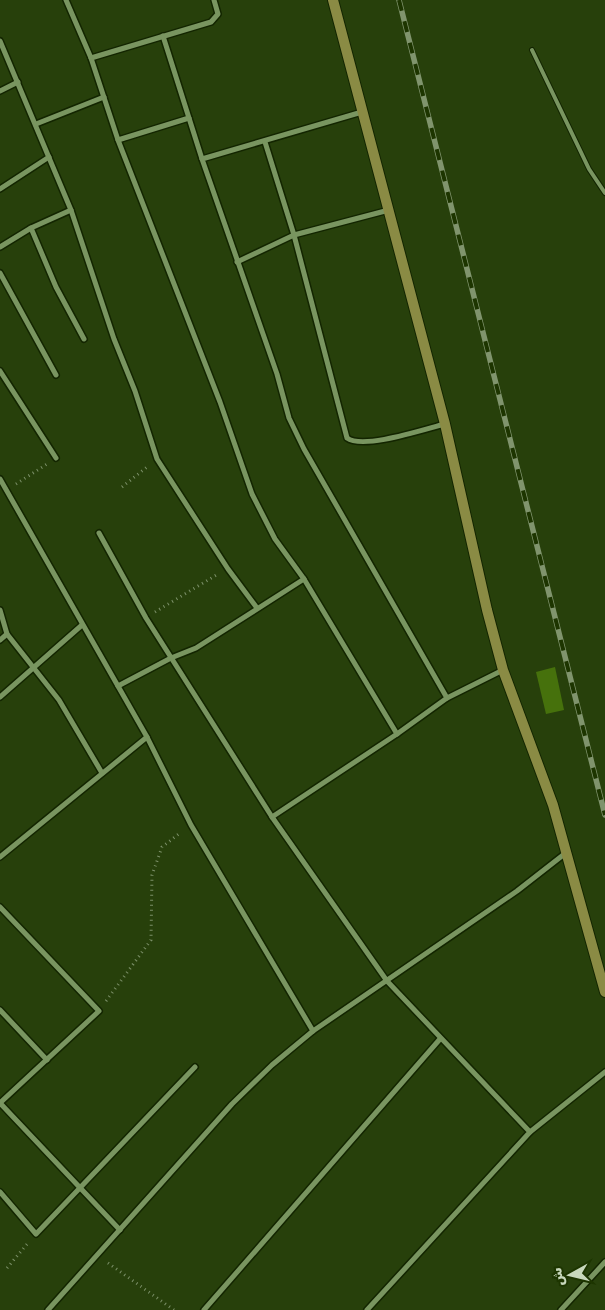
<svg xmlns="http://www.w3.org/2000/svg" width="605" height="1310" font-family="'DejaVu Sans','Noto Sans Arabic',sans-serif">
<rect width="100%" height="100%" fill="#27400b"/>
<path fill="#46710c" d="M555,667L564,710L546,714L536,672Z"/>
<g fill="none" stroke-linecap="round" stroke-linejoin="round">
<defs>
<path id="lane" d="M532,50L589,169L605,193"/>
<g id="street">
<path d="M66,0L91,58L118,140L220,402L252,494L275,539L304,579L397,734"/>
<path d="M163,36L202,159"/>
<path d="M0,41L71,210L114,339L135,391L157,459L228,569L257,608"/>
<path d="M91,58L211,22L218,14L214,0"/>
<path d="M0,91L18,82"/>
<path d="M362,112L202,159L277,374L289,418L304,449L447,698"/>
<path d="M36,124L104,97"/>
<path d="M118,140L189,118"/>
<path d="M265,142L294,235L347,438C363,450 425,429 445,424"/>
<path d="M0,189L49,157"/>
<path d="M31,228L56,287L84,339"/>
<path d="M0,247L31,228L71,210"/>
<path d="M237,262L294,235L389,210"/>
<path d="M0,273L56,375"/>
<path d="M0,371L56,458"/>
<path d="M0,479L147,737L191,825L313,1031"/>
<path d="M99,533L146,618L272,817L387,981L530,1132L367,1310"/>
<path d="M0,610L7,634L0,640"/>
<path d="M7,634L59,700L102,773"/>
<path d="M118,686L171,658L196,648L304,579"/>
<path d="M0,697L82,625"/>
<path d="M272,817L397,734L447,698L503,670"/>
<path d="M0,857L147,737"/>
<path d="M0,907L99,1011L0,1103"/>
<path d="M0,1010L47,1060"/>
<path d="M0,1103L120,1230"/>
<path d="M530,1132L605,1072"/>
<path d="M0,1192L36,1234L195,1067"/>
<path d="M48,1310L232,1104L272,1065L313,1031L517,891L567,852"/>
<path d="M204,1310L440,1039"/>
<path d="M561,1310L605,1262"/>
</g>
<path id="secondary" d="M333,0L445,424L487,610L503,670L553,805L605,992"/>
</defs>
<use href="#lane" stroke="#132500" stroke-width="6"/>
<use href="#street" stroke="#132500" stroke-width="8"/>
<use href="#secondary" stroke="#132500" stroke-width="12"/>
<g stroke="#7c9069" stroke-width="3" stroke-dasharray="1 4" stroke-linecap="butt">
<path d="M16,484L47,464"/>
<path d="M122,487L147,467"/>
<path d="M155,612L218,574"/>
<path d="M106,1001L151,940L152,875L162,847L180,833"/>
<path d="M108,1263L174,1310"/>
<path d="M7,1268L28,1243"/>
</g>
<use href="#lane" stroke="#799560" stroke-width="4"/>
<use href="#street" stroke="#799560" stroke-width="5"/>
<use href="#secondary" stroke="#8a8b44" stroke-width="10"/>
<defs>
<path id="rail" d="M399,0L605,815"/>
</defs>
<use href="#rail" stroke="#80946d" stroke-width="5.5"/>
<use href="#rail" stroke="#1d3500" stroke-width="4" stroke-dasharray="11" stroke-linecap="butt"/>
</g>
<g transform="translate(570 1275) rotate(262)" stroke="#1d3500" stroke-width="4" paint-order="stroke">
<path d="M0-4L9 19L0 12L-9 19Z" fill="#c8d8bc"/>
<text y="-8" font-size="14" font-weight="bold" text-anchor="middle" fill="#c8d8bc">ش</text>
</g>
</svg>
